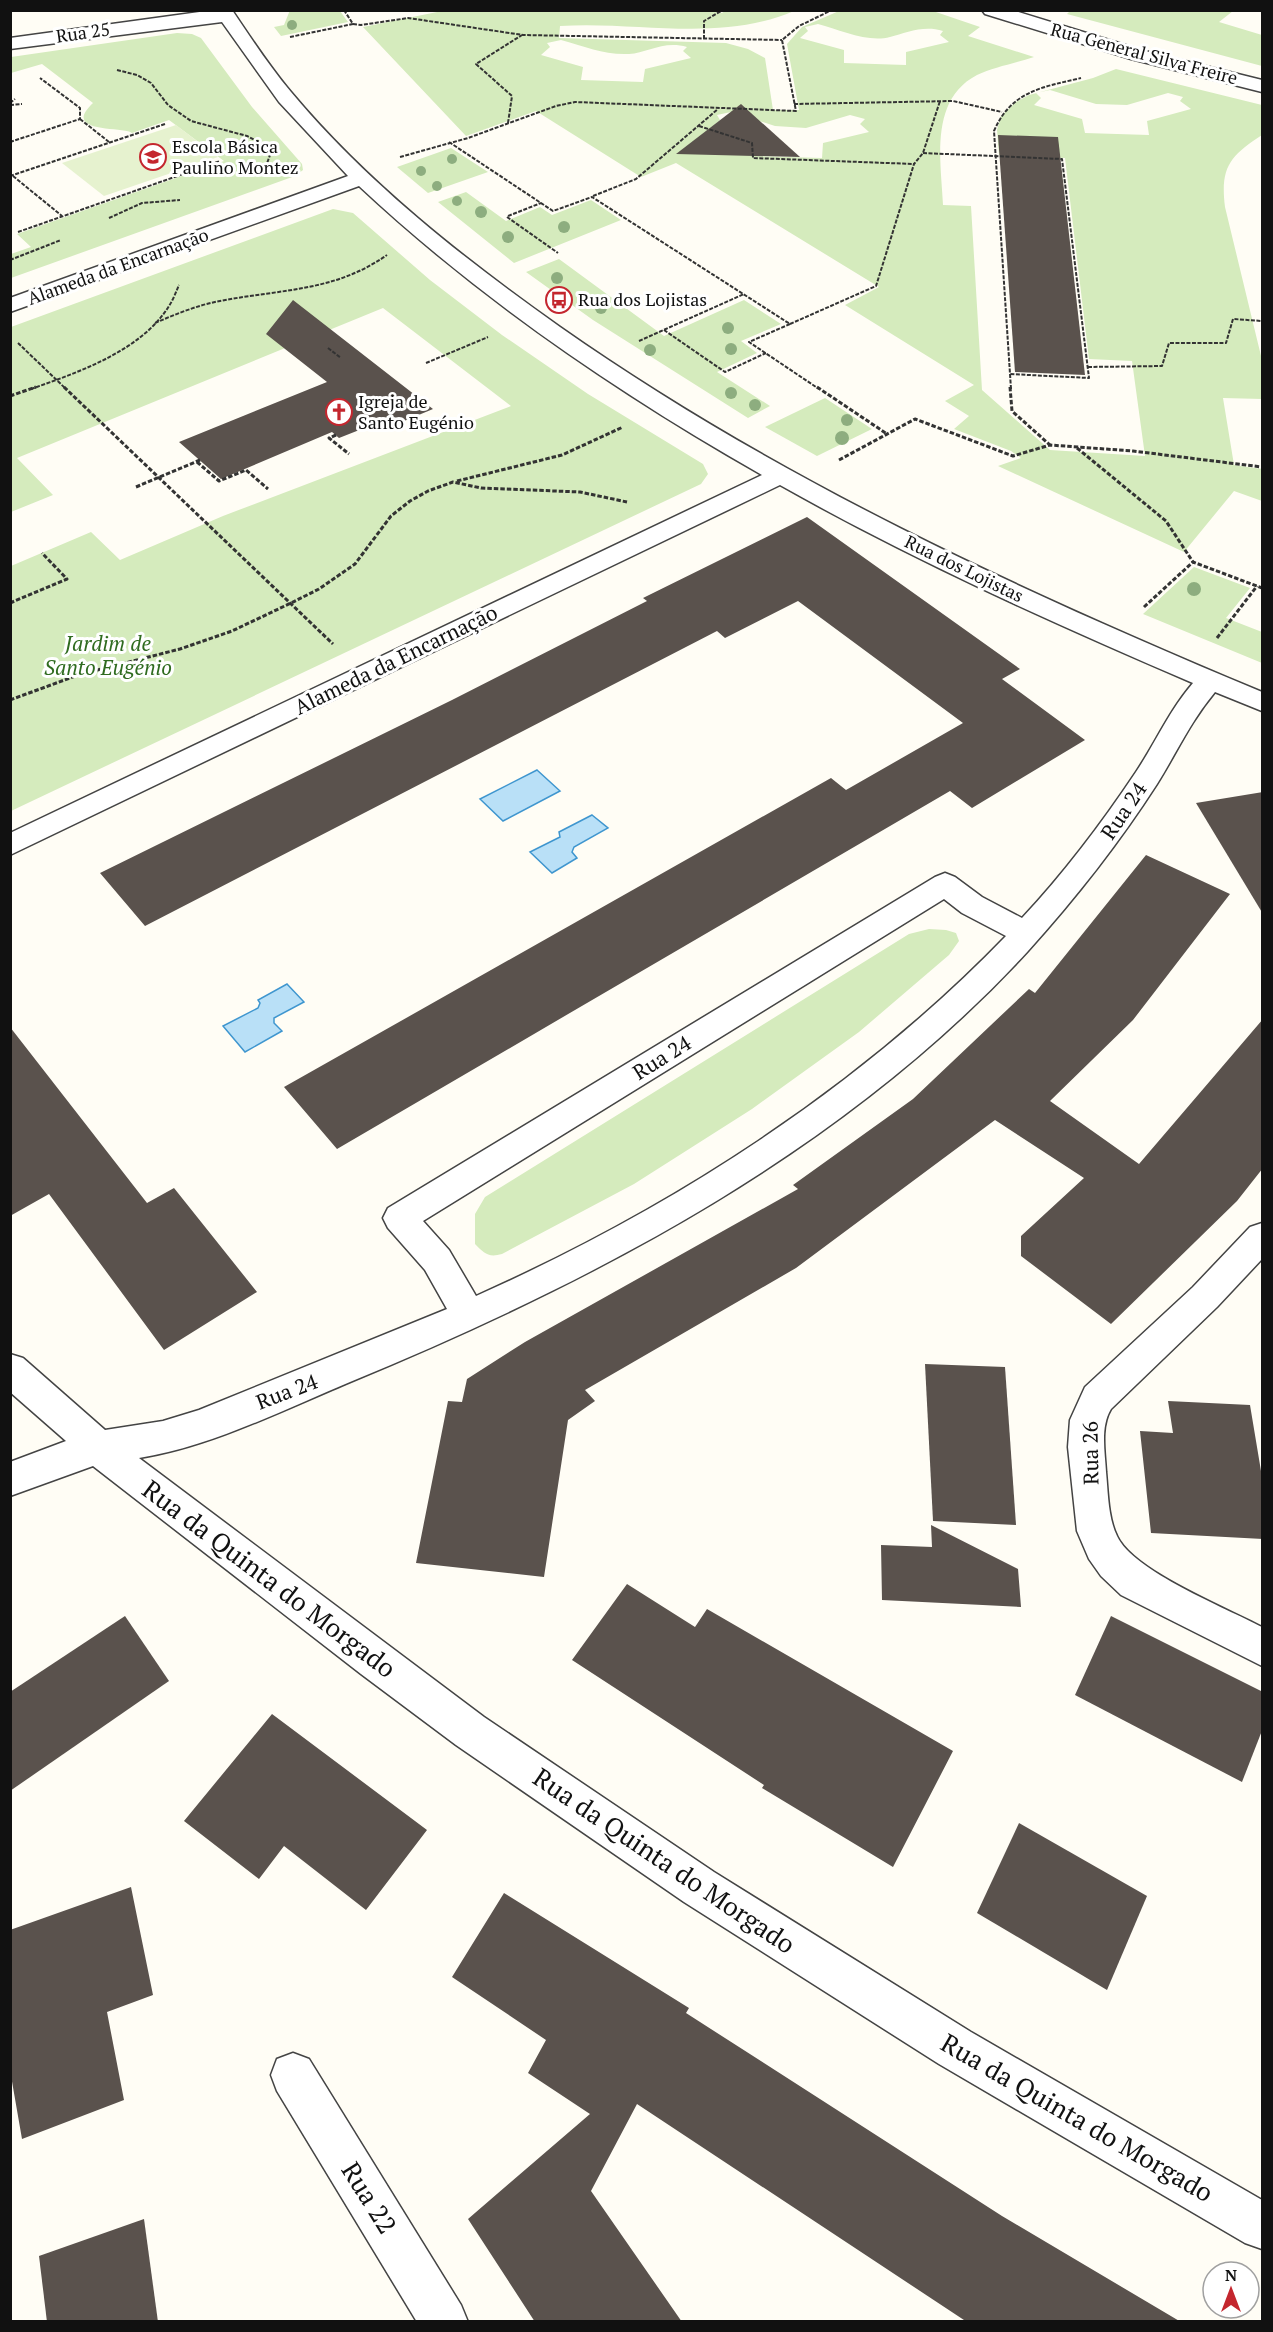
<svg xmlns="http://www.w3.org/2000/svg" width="1273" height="2332" font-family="'PT Serif',serif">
<rect width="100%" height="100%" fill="#fffdf5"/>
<g fill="#d5ebbd" fill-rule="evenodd">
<path d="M290,10L340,11L348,22L281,36L274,27L284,25Z"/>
<path d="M447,10H714L722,13L726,10L794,11C720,43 638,21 560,26L559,38L726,43L748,49L765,58L773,110H799L787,44L802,27L839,11H933L980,27L968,36L1034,57C1016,63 994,67 977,75C929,100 941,161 943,205L971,206L982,390L1050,450L1145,456L1132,361L1089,359L1065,158L999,155L997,130L1001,116L1016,102L1029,95L1093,78L1116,69L1262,105V135C1230,156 1220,167 1225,207L1262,360V399L1223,398L1234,465L1262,469V501L1234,491L1184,552L998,466L1021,458L1011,451L954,429L969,416L945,401L974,385L845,305L879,287L676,163L641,177L536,111L466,136L363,27ZM818,24C840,30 868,43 890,37C906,33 923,25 943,31L940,35L949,42L906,52V65L844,63V50L800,38L808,31L805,27ZM561,40C587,47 603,55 629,54C647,53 664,40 687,47L683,51L691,58L645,69L643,82L581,80L583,67L541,55L550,47L547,43ZM1050,90L1096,104L1127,105L1168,93L1183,97L1180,101L1191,109L1147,121L1149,135L1085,133L1082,119L1034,105L1041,98L1036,93ZM731,112L775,126L806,128L850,115L865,119L860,124L869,132L823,143L822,158L757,156L711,128L720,120L717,115Z"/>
<path d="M1071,10L1233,11L1219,22L1262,35V66L1067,14Z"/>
<path d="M177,33L192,34L201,38L252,107L302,164L303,170L295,176L11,278V254L31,247L17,234L224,161L169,120L132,133C124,126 60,134 93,103L42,64L11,73V57Z"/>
<path d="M451,148L488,172L428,193L397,167Z"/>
<path d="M466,192L506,221L540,207L552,215L591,200L621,220L514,263L438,202Z"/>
<path d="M333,209L353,213L430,280L502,335L588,394L703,464L708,474L701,484L11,811V566L91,532L120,560L223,516L511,406L383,308L17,458L53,495L11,512V327Z"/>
<path d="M559,259L664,336L744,300L781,324L741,341L757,353L717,372L770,406L748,418L593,320L526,272Z"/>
<path d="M825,398L872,429L817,456L765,427Z"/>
<path d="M1194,567L1250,588L1226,618L1262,632V663L1143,614Z"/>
<path d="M929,929L946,930L956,933L959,941L949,955L859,1032L752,1109L634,1184L502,1254C488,1258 484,1253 475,1244V1214L485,1197L909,934Z"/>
</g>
<path fill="#e6f2cf" d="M176,125L218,157L104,196L62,163Z"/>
<g fill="#b9e0f7" stroke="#3f96cf" stroke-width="1.5">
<path d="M537,770L560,791L503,821L480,799Z"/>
<path d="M592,815L608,828L574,847L572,852L577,858L552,873L530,852L560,837L559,832Z"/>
<path d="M287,984L304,1002L274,1018V1023L282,1031L245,1052L223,1026L258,1008L260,1003L258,1000Z"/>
</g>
<g fill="#5a524d">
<path d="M741,104L800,157L676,154Z"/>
<path d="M998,135L1058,137L1085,375L1015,372Z"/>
<path d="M293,300L433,409L385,429L377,423L339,438L332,432L221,479L179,442L327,382L266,334Z"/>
<path d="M807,517L1020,669L1002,679L1085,740L972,808L950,791L337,1149L284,1087L831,778L846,790L963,723L798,601L725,638L717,631L145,926L100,873L452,700L647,601L643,598Z"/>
<path d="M1263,792V914L1196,803Z"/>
<path d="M1146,855L1230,894L1133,1020L1050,1101L1139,1164L1263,1019V1168L1237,1201L1111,1324L1021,1256V1236L1084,1178L995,1120L796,1268L585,1390L595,1401L568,1420L544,1577L416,1563L448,1401L462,1402L467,1379L525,1342L798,1189L793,1185L913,1099L1029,989L1035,993Z"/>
<path d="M10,1027L147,1203L174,1188L257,1292L164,1350L49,1194L10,1216Z"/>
<path d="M925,1364L1005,1367L1016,1525L933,1521Z"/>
<path d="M1168,1401L1250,1405L1263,1483V1539L1151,1533L1140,1431L1173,1433Z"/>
<path d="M931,1525L1018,1569L1021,1607L882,1600L881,1545L932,1547Z"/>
<path d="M627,1584L695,1627L707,1609L953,1751L893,1867L762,1788L764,1785L572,1660Z"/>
<path d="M125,1616L169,1681L10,1791V1692Z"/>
<path d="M1111,1616L1263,1692V1728L1242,1782L1075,1695Z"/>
<path d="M272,1714L427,1830L366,1910L284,1846L259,1879L184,1821Z"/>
<path d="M1019,1823L1147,1896L1107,1990L977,1913Z"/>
<path d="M131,1887L153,1995L107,2012L124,2100L22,2139L10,2070V1930Z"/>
<path d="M504,1893L689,2008L686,2013L1002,2216L1181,2322H967L637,2104L591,2191L682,2322H535L468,2219L590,2114L528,2073L546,2040L452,1977Z"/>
<path d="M144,2219L158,2322H47L39,2256Z"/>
</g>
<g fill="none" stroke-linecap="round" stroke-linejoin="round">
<defs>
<g id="minor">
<path d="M214,10H232C251,38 269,66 291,92C367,183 464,259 560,327C778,480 1018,590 1262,692V711L1215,692C1190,722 1177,752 1157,784C1119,843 1075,899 1028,951C844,1151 597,1280 350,1382C283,1410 210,1447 139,1458L484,1717L714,1872L971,2032L1262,2200V2249L1245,2243L939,2064L684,1902L456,1745L361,1674L93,1466L10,1496V1462L66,1441L10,1392V1354L23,1358L105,1430L163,1421L199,1410L447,1309L425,1270L388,1228L383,1218L388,1208L935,877L945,873L955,877L982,897L1022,918C1064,873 1102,823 1136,772C1156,742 1169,711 1193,683C1053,623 913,560 780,485L10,855V833L762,475C618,393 480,299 359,186L10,312V298L348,176L279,102L222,22L10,49V38ZM944,899L962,913L1006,936C857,1090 671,1209 476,1296L449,1250L423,1221Z"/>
<path d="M982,10H1012L1145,51L1262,80V92L1131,59L985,14Z"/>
<path d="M1262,1223V1259L1217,1307L1111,1409C1100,1427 1105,1452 1106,1472C1108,1492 1108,1518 1117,1536C1133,1571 1226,1608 1262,1627V1666L1121,1595L1101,1576L1089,1559L1077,1531L1068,1447L1070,1420L1085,1387L1193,1287L1250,1227Z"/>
<path d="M293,2053L309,2059L461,2305L468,2322H417L277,2091L271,2075L277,2059Z"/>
</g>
</defs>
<use href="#minor" stroke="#444" stroke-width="3"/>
<g stroke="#333" stroke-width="2" stroke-dasharray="4 1.5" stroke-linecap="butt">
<path d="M353,24L361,25L408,18L523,35L782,40"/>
<path d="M290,37L353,24L344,10"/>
<path d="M704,39V21L723,10"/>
<path d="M117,70L137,75L151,83L168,105L191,121L247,136L266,146L271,152L264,172"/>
<path d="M10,103L15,99"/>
<path d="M794,104L953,101L1002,112"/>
<path d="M10,105L22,104"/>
<path d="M80,119L109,142"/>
<path d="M508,123L512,96L476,64L522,35"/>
<path d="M699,126L752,143L753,158L914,164"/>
<path d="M10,142L80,119V108L40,78"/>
<path d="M449,142L553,211L592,197L790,324L749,342L819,389"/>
<path d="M923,153L1062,159L1089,378L1009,374"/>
<path d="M400,157L468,138L556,106L575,102L796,111L782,40L799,26L832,10"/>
<path d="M10,176L165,124"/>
<path d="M13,176L62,216"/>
<path d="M593,196L636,179L718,109"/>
<path d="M508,216L541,203"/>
<path d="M507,217L558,253"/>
<path d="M109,218L142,203L180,200"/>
<path d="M18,232L220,161"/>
<path d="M10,260L61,240"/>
<path d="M155,323C176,314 198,305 220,301C281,289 334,292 387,255"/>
<path d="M790,324L876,286L914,164L923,153L940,101"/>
<path d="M664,330L725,372L766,353"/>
<path d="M639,341L744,294"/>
<path d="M18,343L66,389"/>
<path d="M328,348L341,358"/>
<path d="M426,363L488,337"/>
<path d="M1088,367L1162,366L1169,343H1226L1233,319L1262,321"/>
<path d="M31,389C79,372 141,351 169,306C173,300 176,292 179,285"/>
<path d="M1011,389L994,131C1011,91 1043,87 1081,78"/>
</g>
<g stroke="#333" stroke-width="3" stroke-dasharray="4.5 2" stroke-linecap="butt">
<path d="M64,387L333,644"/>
<path d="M817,387L887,434"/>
<path d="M1010,387L1012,411L1050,445"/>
<path d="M10,396L36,387"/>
<path d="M416,416L424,422"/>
<path d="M336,435L329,438L349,454"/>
<path d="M1077,448L1166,521L1193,562"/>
<path d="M839,460L915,419L1013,456L1050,445L1133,451L1262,467"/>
<path d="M197,462L219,481L246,470L268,489"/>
<path d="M457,481L562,455L623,427"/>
<path d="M136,487L200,460"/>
<path d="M10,603L67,579L42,553"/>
<path d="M1144,607L1193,562L1262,588"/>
<path d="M1217,638L1257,586"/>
<path d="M10,700L78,675L180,649L232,631L291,603L319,589L355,564L391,516L410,501L428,491L453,482L481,488L580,492L627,502"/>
</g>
<use href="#minor" fill="#fff" fill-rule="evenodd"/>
</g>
<g fill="#8dad7f">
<circle cx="292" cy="25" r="5"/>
<circle cx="452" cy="159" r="5"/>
<circle cx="421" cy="171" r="5"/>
<circle cx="437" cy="186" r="5"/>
<circle cx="457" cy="201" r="5"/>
<circle cx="481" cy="212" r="6"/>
<circle cx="564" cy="227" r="6"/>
<circle cx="508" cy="237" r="6"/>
<circle cx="557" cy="278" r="6"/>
<circle cx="601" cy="308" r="6"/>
<circle cx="728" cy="328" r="6"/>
<circle cx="731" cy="349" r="6"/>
<circle cx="650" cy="350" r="6"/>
<circle cx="731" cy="393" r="6"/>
<circle cx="755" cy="405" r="6"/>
<circle cx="847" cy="420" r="6"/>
<circle cx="842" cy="438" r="7"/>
<circle cx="1194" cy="589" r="7"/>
</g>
<defs>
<symbol id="school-ring" viewBox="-11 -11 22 22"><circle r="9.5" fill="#fff" stroke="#c4262e" stroke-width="1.5"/><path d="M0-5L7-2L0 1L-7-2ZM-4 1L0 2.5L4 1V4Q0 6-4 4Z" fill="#c4262e"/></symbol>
<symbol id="bus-ring" viewBox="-11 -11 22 22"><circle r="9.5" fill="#fff" stroke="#c4262e" stroke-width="1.5"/><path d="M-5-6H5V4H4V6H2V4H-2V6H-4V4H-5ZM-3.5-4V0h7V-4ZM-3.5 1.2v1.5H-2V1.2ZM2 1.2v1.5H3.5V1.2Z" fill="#c4262e"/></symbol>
<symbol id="church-ring" viewBox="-11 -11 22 22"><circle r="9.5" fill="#fff" stroke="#c4262e" stroke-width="1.5"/><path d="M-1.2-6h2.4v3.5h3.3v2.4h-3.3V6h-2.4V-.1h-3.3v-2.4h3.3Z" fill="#c4262e"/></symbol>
</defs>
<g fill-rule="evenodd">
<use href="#school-ring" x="138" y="142" width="30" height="30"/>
<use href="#bus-ring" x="544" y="285" width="30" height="30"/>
<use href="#church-ring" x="324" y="397" width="30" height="30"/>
</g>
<g text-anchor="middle" stroke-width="6" stroke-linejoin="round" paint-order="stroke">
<g font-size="18" fill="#111" stroke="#fff">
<text transform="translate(83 33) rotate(-8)" y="6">Rua 25</text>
<text transform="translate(1144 54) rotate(15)" y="6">Rua General Silva Freire</text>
<text transform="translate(118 267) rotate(-20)" y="6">Alameda da Encarnação</text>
<text transform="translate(964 569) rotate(26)" y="6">Rua dos Lojistas</text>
</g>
<g font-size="18" fill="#111" stroke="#fff" text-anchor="start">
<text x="172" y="153">Escola Básica<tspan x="172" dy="21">Paulino Montez</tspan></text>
<text x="578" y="306">Rua dos Lojistas</text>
<text x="358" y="408">Igreja de<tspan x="358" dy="21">Santo Eugénio</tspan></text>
</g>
<g font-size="21" font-style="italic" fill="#2f6b1f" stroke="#fff">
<text x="108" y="651">Jardim de<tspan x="108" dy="24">Santo Eugénio</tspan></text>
</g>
<g font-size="21" fill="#111" stroke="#fff">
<text transform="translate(396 660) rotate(-26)" y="7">Alameda da Encarnação</text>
<text transform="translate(1124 811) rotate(-56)" y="7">Rua 24</text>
<text transform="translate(662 1058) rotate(-32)" y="7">Rua 24</text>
<text transform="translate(287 1392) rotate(-21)" y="7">Rua 24</text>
<text transform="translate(1091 1453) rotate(-91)" y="7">Rua 26</text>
</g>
<g font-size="26" fill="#111" stroke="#fff">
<text transform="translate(269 1579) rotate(37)" y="9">Rua da Quinta do Morgado</text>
<text transform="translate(664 1861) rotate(34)" y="9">Rua da Quinta do Morgado</text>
<text transform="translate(1077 2118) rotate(30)" y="9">Rua da Quinta do Morgado</text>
<text transform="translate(369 2198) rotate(58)" y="9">Rua 22</text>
</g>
</g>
<rect width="1273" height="2332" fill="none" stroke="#111111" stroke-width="24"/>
<g transform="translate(1231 2290)"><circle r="28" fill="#ffffff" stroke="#a0a0a0" stroke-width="1.5"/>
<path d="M0-4.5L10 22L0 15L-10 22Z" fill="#c4262e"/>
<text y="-9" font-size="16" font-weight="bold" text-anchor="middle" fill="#111111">N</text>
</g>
</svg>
